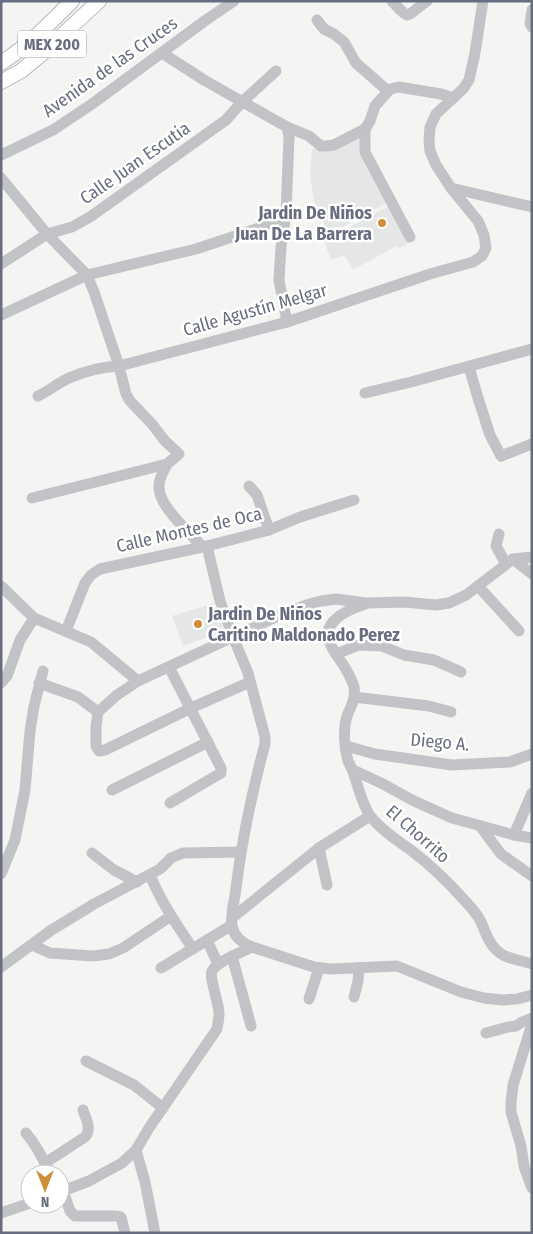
<svg xmlns="http://www.w3.org/2000/svg" width="533" height="1234" font-family="'Fira Sans Condensed',sans-serif">
<rect width="100%" height="100%" fill="#f4f5f2"/>
<g fill="#e5e6e6">
<path d="M362,132L388,202L330,234L315,207L310,176L312,149Z"/>
<path d="M391,205L412,241L400,248L397,246L354,269H353L344,255L331,260L324,241Z"/>
<path d="M214,603L224,631L183,646L172,616Z"/>
</g>
<g fill="none" stroke-linecap="round" stroke-linejoin="round">
<defs>
<g id="major">
<path d="M1,63C28,46 50,23 72,1"/>
<path d="M1,82L21,71L44,52L99,1"/>
</g>
</defs>
<use href="#major" stroke="#b5b6bb" stroke-width="16"/>
<g stroke="#c2c3c7" stroke-width="11">
<path d="M392,1C397,6 401,12 407,15L410,14L427,1"/>
<path d="M532,10L530,23L532,27"/>
<path d="M317,20L324,29L334,34L344,42L356,63L388,91"/>
<path d="M162,53L204,80L287,127L309,136L321,146H326L334,145L365,129"/>
<path d="M287,127L289,136L286,214L281,247L279,280L287,322"/>
<path d="M365,129V152L410,237"/>
<path d="M365,129L370,121L375,106L390,89L399,87L441,94L453,98"/>
<path d="M1,155L53,130L92,104L206,20L234,1"/>
<path d="M1,178L47,234L87,275L94,292L119,366L126,394L130,401L152,424L165,441L179,454L167,464L32,498"/>
<path d="M451,188L532,207"/>
<path d="M1,264L47,234L72,227L90,217L226,120L242,102L276,71"/>
<path d="M1,315L87,275L196,249L259,228L286,214"/>
<path d="M469,367L478,398L490,435L501,456L532,444"/>
<path d="M365,393L411,382L532,349"/>
<path d="M38,396C49,391 58,383 69,378C85,371 101,367 119,366L287,322L430,274L473,262L482,256L486,248L484,235L478,221L451,188L436,165L430,151L429,140L430,127L436,114L463,89L469,80L475,53L483,1"/>
<path d="M167,464C164,471 159,477 159,486C158,506 189,532 202,546"/>
<path d="M249,486L257,495L269,530"/>
<path d="M499,534L496,546L506,564"/>
<path d="M207,546L220,601L233,637L248,673L265,737V744C252,792 242,839 236,888C235,899 230,915 232,926C234,937 242,943 252,947L314,967L331,969L397,966L461,992L484,998L502,1000L517,999L532,995"/>
<path d="M513,559L532,574"/>
<path d="M1,586L34,618L91,642L138,681"/>
<path d="M478,586L519,631"/>
<path d="M365,604C350,609 323,620 329,640C331,649 339,658 344,666C348,673 352,679 354,687C356,698 351,706 347,716C343,729 344,747 348,761C350,765 353,770 354,775C359,788 362,805 371,817C382,831 397,840 412,851C432,866 450,884 467,903C471,907 475,912 479,918C485,929 488,945 500,953C509,960 521,960 532,964"/>
<path d="M66,631L85,583L91,575L100,569L207,546L269,530L300,517L354,500"/>
<path d="M336,654L359,645L382,646L404,655L434,660L461,672"/>
<path d="M169,667L221,768V773L170,803"/>
<path d="M250,682L191,708L105,750L99,751L96,746V727L98,712L117,695L138,681L278,616L306,605L321,601L336,599L366,603L404,602L436,605L449,603L466,595L513,559L532,557"/>
<path d="M1,683L7,676L20,640L34,618"/>
<path d="M39,683L78,697L98,712"/>
<path d="M354,697L429,706L451,712"/>
<path d="M346,746L375,754L452,765L510,762L532,754"/>
<path d="M353,770L383,784L414,801L452,818L514,835L532,838"/>
<path d="M112,790L208,742"/>
<path d="M480,826L501,854L532,876"/>
<path d="M514,835L532,793"/>
<path d="M319,848L327,885"/>
<path d="M92,853L114,870L137,882"/>
<path d="M1,874L15,840L25,790L30,731L34,706L43,671"/>
<path d="M150,875C161,902 177,925 193,949"/>
<path d="M232,918L319,848L370,816"/>
<path d="M207,940L218,964"/>
<path d="M32,945L50,953L93,956L109,954L123,948L171,916"/>
<path d="M232,956L251,1026"/>
<path d="M1,967L50,931L94,904L160,869L171,858L183,853L240,852"/>
<path d="M161,968L232,925"/>
<path d="M354,997L358,981L359,968"/>
<path d="M309,999L319,968"/>
<path d="M532,1024L513,1085L511,1103V1112L521,1146L524,1166L532,1188"/>
<path d="M486,1033L508,1027L516,1026L522,1022L532,1018"/>
<path d="M86,1061L134,1085L163,1108"/>
<path d="M26,1133C37,1146 43,1159 50,1174"/>
<path d="M136,1150L145,1182L155,1233"/>
<path d="M45,1163L85,1137C92,1129 86,1119 83,1110"/>
<path d="M63,1191L70,1211L75,1216H117L121,1217L125,1233"/>
<path d="M60,1192L89,1181L122,1163L136,1150L149,1128L217,1029C218,1024 219,1018 219,1013C219,1004 209,977 212,971C217,961 242,952 252,947"/>
<path d="M1,1213L30,1203"/>
</g>
<use href="#major" stroke="#fff" stroke-width="14"/>
</g>
<g fill="#cf8f38" stroke="#fff" stroke-width="2">
<circle cx="382" cy="223" r="5"/>
<circle cx="198" cy="624" r="5"/>
</g>
<g text-anchor="middle" stroke-width="5" stroke-linejoin="round" paint-order="stroke">
<rect fill="#fff" stroke="#9599a6" stroke-width="1" x="18" y="30.5" width="68" height="27" rx="4"/>
<g font-size="16" font-weight="bold" fill="#686d80">
<text x="52" y="50">MEX 200</text>
</g>
<g font-size="18" fill="#686d80" stroke="#fff">
<text transform="translate(110 67) rotate(-35)" y="6">Avenida de las Cruces</text>
<text transform="translate(135 163) rotate(-35)" y="6">Calle Juan Escutia</text>
<text transform="translate(255 310) rotate(-16)" y="6">Calle Agustín Melgar</text>
<text transform="translate(189 530) rotate(-13)" y="6">Calle Montes de Oca</text>
<text transform="translate(440 742) rotate(5)" y="6">Diego A.</text>
<text transform="translate(418 834) rotate(41)" y="6">El Chorrito</text>
</g>
<g font-size="18" font-weight="bold" fill="#686d80" stroke="#fff" text-anchor="end">
<text x="372" y="219">Jardin De Niños<tspan x="372" dy="21">Juan De La Barrera</tspan></text>
<text x="208" y="620" text-anchor="start">Jardin De Niños<tspan x="208" dy="21">Caritino Maldonado Perez</tspan></text>
</g>
</g>
<rect width="533" height="1234" fill="none" stroke="#686d80" stroke-width="5"/>
<g transform="translate(45 1189) rotate(180)"><circle r="24" fill="#ffffff" stroke="#c3c5cc"/>
<path d="M0-4L9 19L0 12L-9 19Z" fill="#cf8f38"/>
<text y="-8" font-size="14" font-weight="bold" text-anchor="middle" fill="#686d80">N</text>
</g>
</svg>
